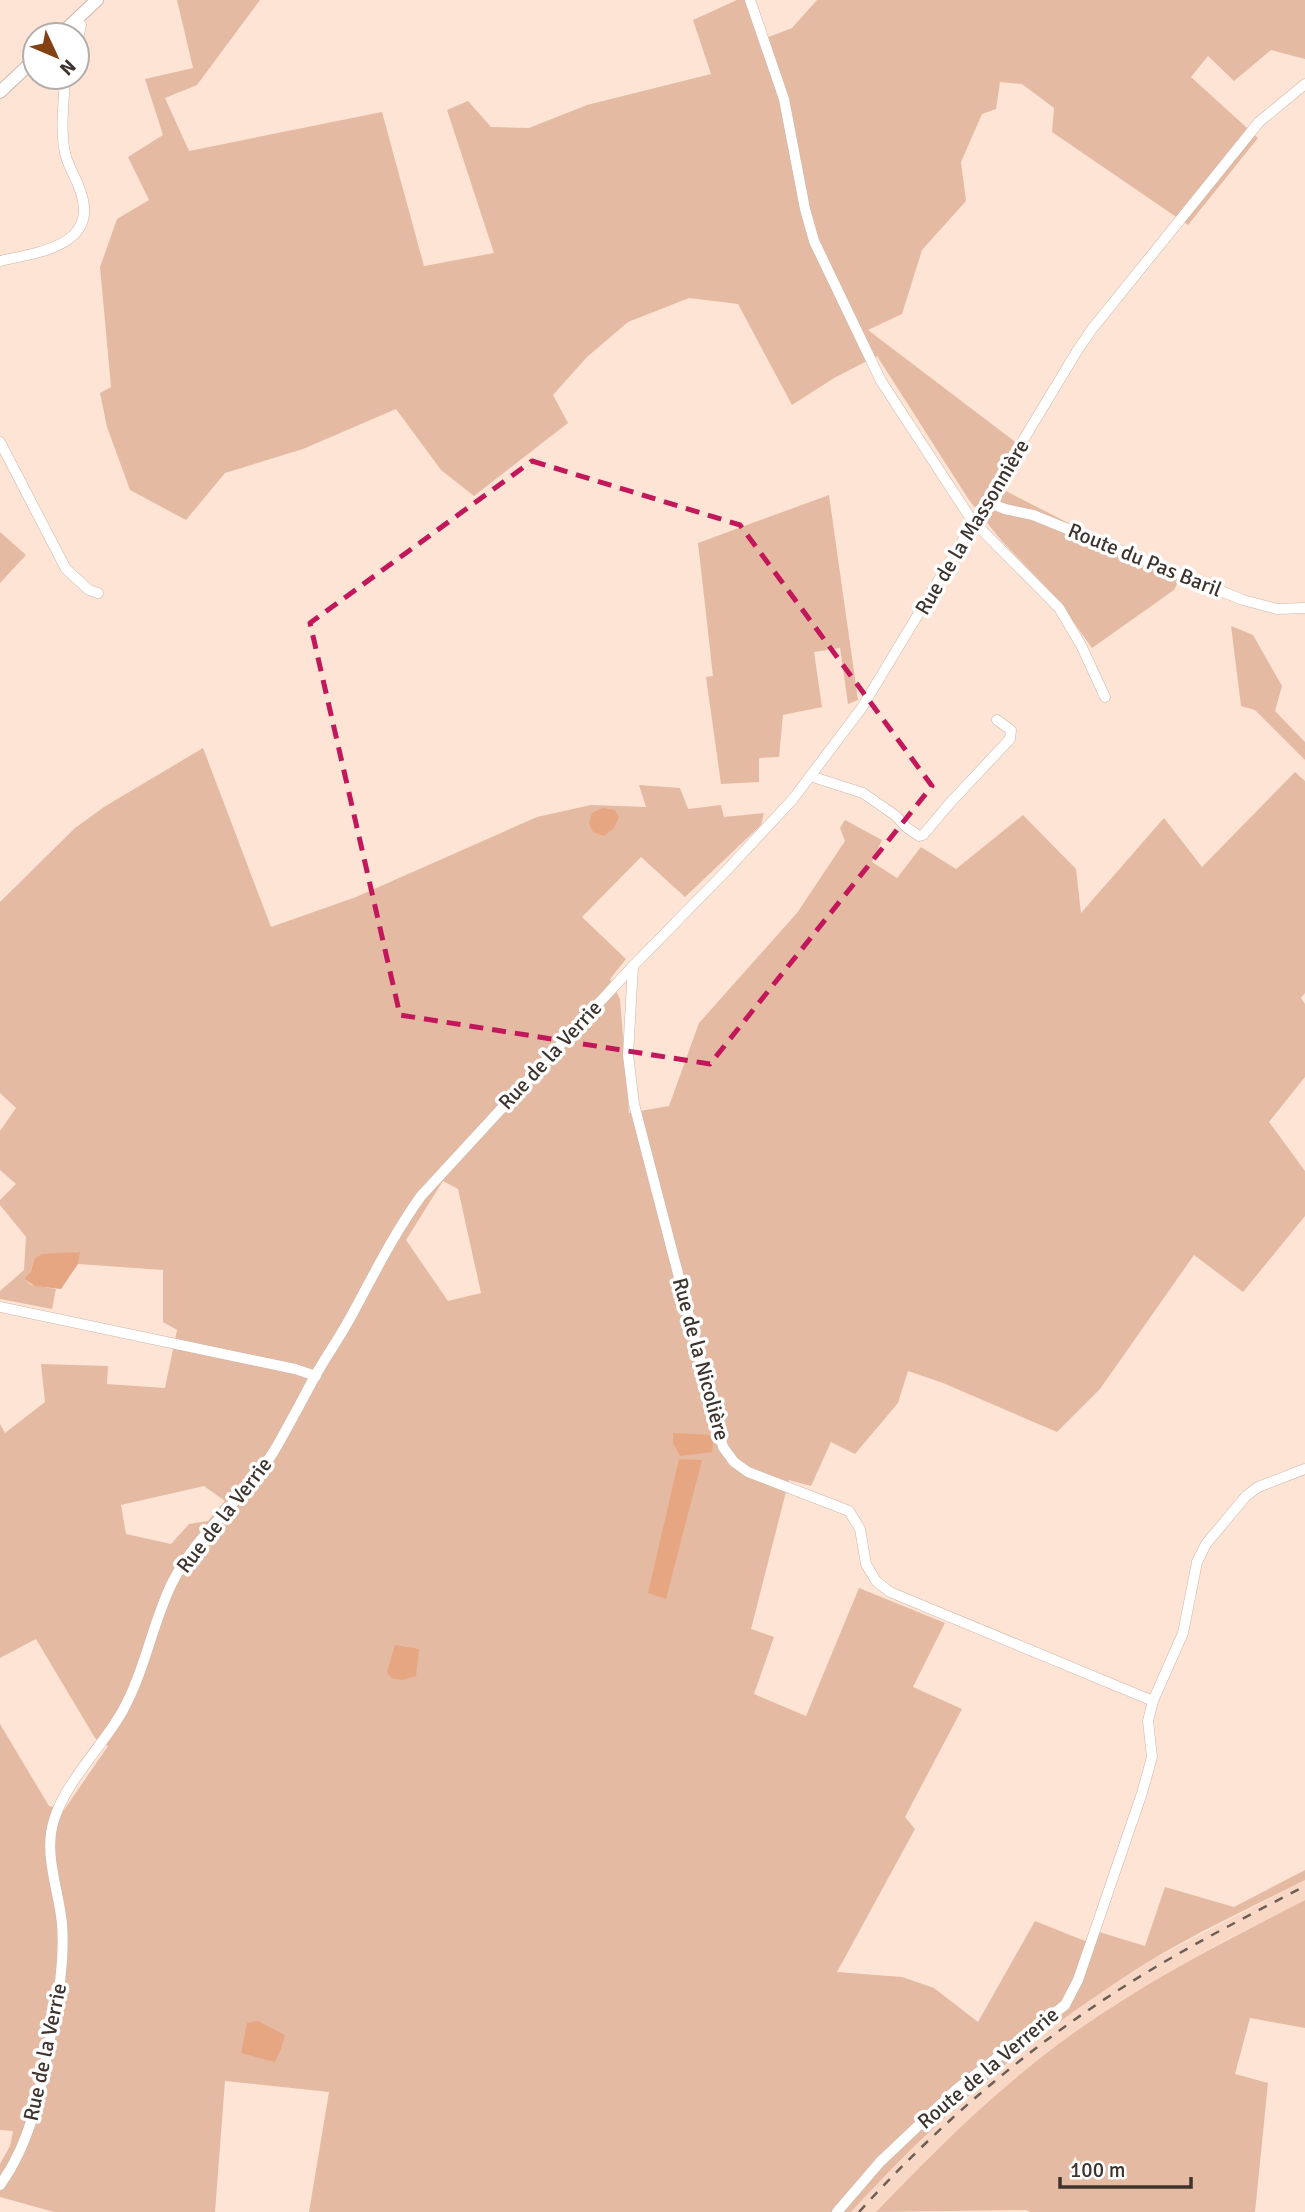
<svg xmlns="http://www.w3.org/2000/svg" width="1305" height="2212" font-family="Signika,sans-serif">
<rect width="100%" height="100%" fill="#fee4d5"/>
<path fill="#f9d7c5" d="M1305,1880V1900L1218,1944L1117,2003L981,2109L931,2155L876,2212H851L882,2178L937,2124L1048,2031L1104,1990L1159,1956Z"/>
<g fill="#e5baa3" fill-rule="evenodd">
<path d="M177,0H260L197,85L165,98L189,151L382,112L424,266L494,253L447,110L468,101L491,127L529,128L587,105L711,74L693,20L737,0H745L761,40L792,28L817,0H1305V59L1271,50L1234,81L1208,56L1191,77L1258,138L1188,225L1052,132L1054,108L1022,84L1000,82L996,109L982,114L961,162L966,201L922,250L902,314L868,330L1026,450L1004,490L1076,527L1183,572L1174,590L1092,648L1057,599L1000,539L969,500L877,356L834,378L792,405L738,304L689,298L628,322L587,357L553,395L568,423L474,496L441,470L396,409L303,449L225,473L186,520L130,490L107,427L100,393L111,387L100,267L117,219L149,200L128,157L163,135L145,79L193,68Z"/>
<path d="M829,495L858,700L848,704L840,648L814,652L822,707L783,715L779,757L759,758V782L721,784L706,677L713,676L698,543Z"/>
<path d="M0,532L26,555L0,583Z"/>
<path d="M1231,626L1253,635L1282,686L1275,711L1305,742V760L1255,710L1241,706Z"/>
<path d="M203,748L271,927L356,897L537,817L591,805L646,807L639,785L680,788L688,809L721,805L724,817L764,813L761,825L685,897L641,857L582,917L626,959L610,979L620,999L629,1113L669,1106L699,1023L797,913L845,841L840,828L845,820L882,840L872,862L897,878L921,847L956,869L1023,815L1076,869L1081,913L1164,818L1202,867L1295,772L1305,781V993L1301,998L1305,1004V1077L1269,1122L1305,1171V1216L1243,1292L1194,1255L1100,1389L1057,1432L943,1383L908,1371L898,1403L855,1454L831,1442L811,1486L789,1480L751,1629L774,1637L754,1694L806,1716L859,1588L945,1623L913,1687L962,1709L905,1817L915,1829L837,1972L902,1977L934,1988L978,2022L1035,1921L1095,1945L1099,1932L1145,1946L1165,1887L1234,1907L1305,1870V1880C1256,1905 1206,1928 1158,1956C1044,2025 941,2113 851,2212H309L329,2092L225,2081L215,2212H54L0,2197V2164L10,2146L13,2131L0,2130V1724L49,1806L64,1810L108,1746L95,1738L36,1639L0,1658V1424L5,1433L45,1402L41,1364L108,1366L107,1384L165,1388L177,1330L163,1322V1270L78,1264L79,1252L34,1259L31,1271L24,1279L32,1285L56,1289L52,1309L0,1299V1291L24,1270L26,1237L0,1205V1200L16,1184L0,1170V1131L16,1108L0,1093V902L75,828L104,807ZM443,1181L458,1189L481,1293L448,1301L406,1240ZM204,1486L225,1501L208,1521L189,1524L171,1544L126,1534L121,1505Z"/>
<path d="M1305,1900V2028L1250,2018L1235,2074L1268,2083L1255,2212H1031L1026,2210L876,2212C938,2147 1004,2082 1078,2030C1150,1979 1227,1940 1305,1900Z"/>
</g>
<g fill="#e6a682">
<path d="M603,808L615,810L619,817L614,828L604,836L593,832L589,824L592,813Z"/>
<path d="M80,1252L78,1264L61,1289L35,1286L24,1279L31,1271L34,1259L42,1254Z"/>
<path d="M673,1433L714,1435L712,1452L680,1456L673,1443Z"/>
<path d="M679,1459L702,1460L666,1599L648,1593Z"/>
<path d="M395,1645L419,1649L416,1676L402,1680L391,1678L387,1672Z"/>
<path d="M258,2021L285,2035L281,2049L275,2062L241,2053L247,2023Z"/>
</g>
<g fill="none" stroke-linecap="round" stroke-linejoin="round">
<defs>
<g id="minor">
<path d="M750,0L784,99L805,209L814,241L881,381L971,519L1059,608L1081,645L1105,697"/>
<path d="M77,43L81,25L77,19"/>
<path d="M0,261C36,253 99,246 81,193C77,179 68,167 65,153C60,128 64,102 65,77"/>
<path d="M0,442L66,569L89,590L98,593"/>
<path d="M987,502L1005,509L1033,515L1243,600L1277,609L1305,608"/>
<path d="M810,776L863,793L896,816L906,827L919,836L923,835L950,803L1010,739L1011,730L997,720"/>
<path d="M633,966L628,1055L634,1104L723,1447L734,1462L748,1472L849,1511L860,1529L866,1564L876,1581L890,1592L1153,1701"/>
<path d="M0,1307L295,1369L316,1376"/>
<path d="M0,2185C32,2141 41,2087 51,2034C58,1997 65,1962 62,1924C59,1890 43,1854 54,1820C66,1781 102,1747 122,1712C145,1671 152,1624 172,1583C197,1533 245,1498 274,1451C288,1427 301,1402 314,1378C325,1358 338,1340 349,1320C372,1278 393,1235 421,1196L633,966L726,871L793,799L861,709L1077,351L1092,329L1259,122L1305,84"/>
<path d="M837,2212L880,2162L957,2089L1065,2005L1078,1980L1142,1793L1152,1757L1148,1721L1153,1701L1183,1633L1197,1562L1206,1544L1246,1496L1258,1487L1305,1469"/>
</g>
<g id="tertiary">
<path d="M60,35L97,0"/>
<path d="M0,92L35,59"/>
</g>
</defs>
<use href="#minor" stroke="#ceb5a7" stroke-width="11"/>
<use href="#tertiary" stroke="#ceb5a7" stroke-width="14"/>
<use href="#minor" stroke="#fff" stroke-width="10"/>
<use href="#tertiary" stroke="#fff" stroke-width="12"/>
<path stroke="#6b5e56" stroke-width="2.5" stroke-dasharray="9 9" stroke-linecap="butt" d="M859,2212C934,2129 1020,2054 1114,1993C1175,1953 1240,1920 1305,1886"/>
</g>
<path fill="none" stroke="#c2185b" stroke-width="5" stroke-dasharray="14 9" stroke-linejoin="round" d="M532,461L740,525L932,786L710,1064L400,1015L310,623Z"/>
<g text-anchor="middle" stroke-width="7" stroke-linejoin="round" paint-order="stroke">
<g font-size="21" fill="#3e342e" stroke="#fff">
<text transform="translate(972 527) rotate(-59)" y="7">Rue de la Massonnière</text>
<text transform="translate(1145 560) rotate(22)" y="7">Route du Pas Baril</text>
<text transform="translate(550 1055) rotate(-47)" y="7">Rue de la Verrie</text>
<text transform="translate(701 1359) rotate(75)" y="7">Rue de la Nicolière</text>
<text transform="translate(224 1515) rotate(-52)" y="7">Rue de la Verrie</text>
<text transform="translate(45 2052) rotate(-78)" y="7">Rue de la Verrie</text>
<text transform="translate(988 2068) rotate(-40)" y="7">Route de la Verrerie</text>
</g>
</g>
<g transform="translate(56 56) rotate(134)"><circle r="33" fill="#ffffff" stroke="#b2aeab" stroke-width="2"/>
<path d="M0-5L12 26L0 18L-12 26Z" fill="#844113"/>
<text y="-10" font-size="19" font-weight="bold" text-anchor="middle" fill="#3e342e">N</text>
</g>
<path d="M1060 2177v10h131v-10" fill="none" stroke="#3e342e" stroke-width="3.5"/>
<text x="1070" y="2177" font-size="21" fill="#3e342e" stroke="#ffffff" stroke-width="5" paint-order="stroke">100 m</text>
</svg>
